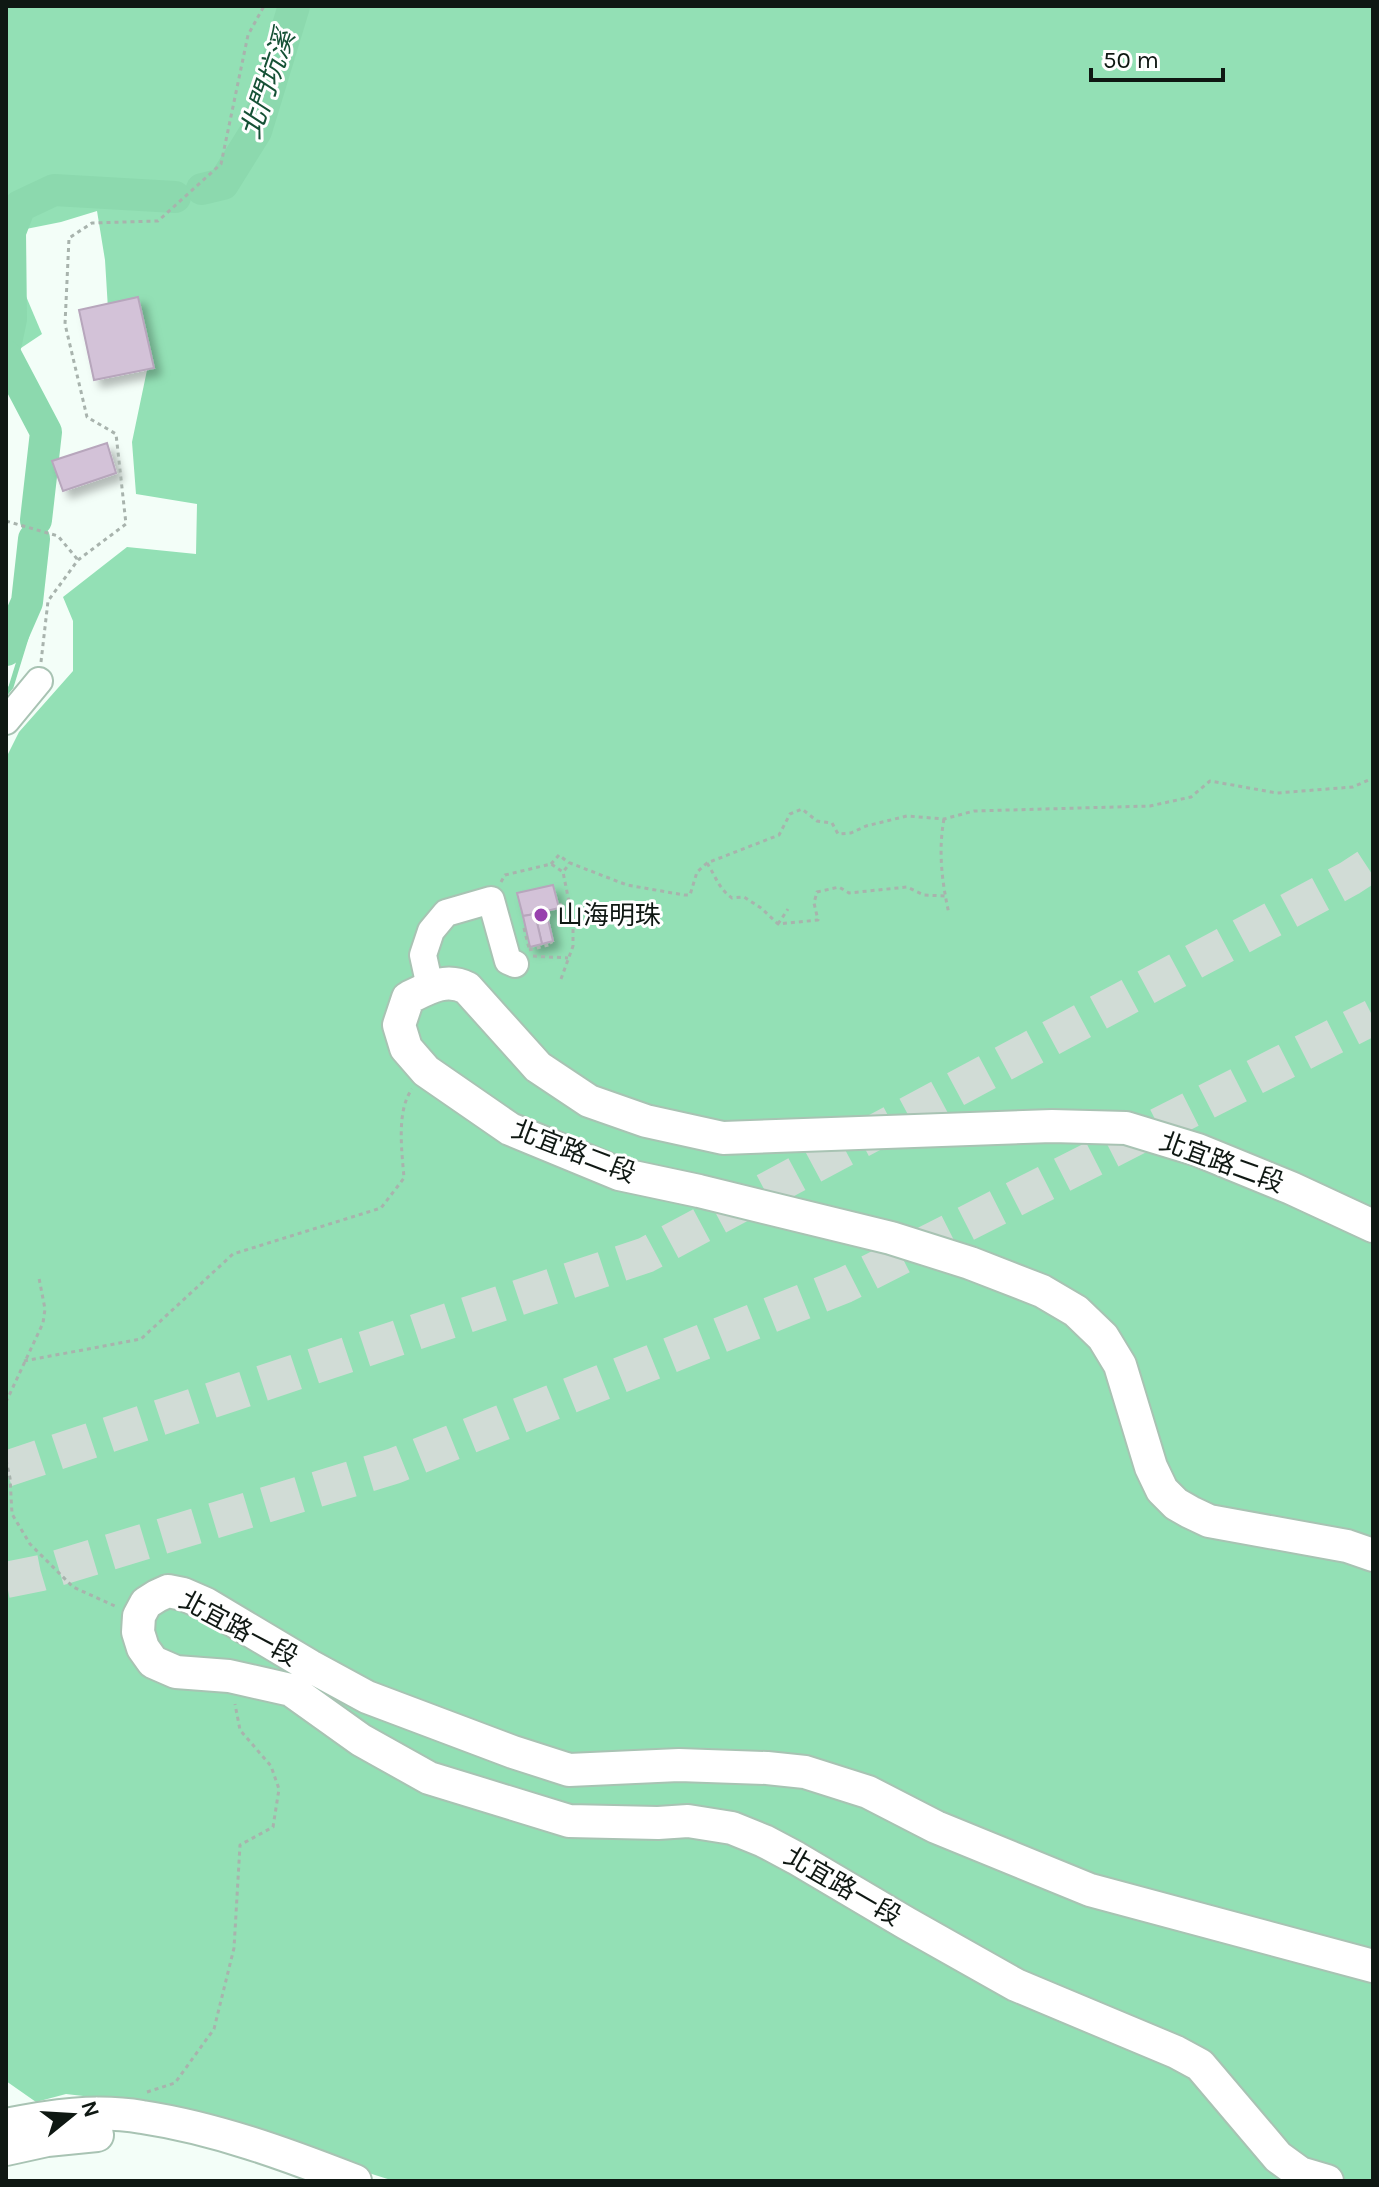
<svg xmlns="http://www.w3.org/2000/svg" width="1379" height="2187" font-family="Karla,'Noto Sans TC',sans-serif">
<defs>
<filter id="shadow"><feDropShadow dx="7" dy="7" stdDeviation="4" flood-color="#0004"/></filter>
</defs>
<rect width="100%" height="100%" fill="#f3fef8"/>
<g fill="#93e0b5">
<path d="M6,6H1373V2181H394L170,2110L109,2099L66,2094L36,2102L6,2081V758L19,732L73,671V621L63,597L127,547L196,554L197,504L136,494L132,442L151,351L108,309L105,260L97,211L61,222L6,233Z"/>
<path d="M6,249L42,334L6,358Z"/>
</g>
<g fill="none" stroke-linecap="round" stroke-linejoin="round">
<path stroke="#8cd9ae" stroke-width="5" d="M6,693L11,687L27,635V602"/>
<g stroke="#8cd9ae" stroke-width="32">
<path d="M202,189L223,184L256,131L294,6"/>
<path d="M6,343L11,319L10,232L20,206L54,190L175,197"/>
<path d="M6,356L46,432L36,520"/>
<path d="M6,650L27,602L34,539"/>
</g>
</g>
<g fill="#d3c2d8" stroke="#b7a6bc" stroke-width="2" filter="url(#shadow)">
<path d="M138,297L154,368L94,380L79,310Z"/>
<path d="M107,443L116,473L63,491L52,461Z"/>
<path d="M553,885L559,908L546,911L553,941L542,944L535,914L523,916L517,893Z"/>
<path d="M535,914L542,944L530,947L523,916Z"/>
</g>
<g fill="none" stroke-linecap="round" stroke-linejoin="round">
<g stroke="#d1dcd6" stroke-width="36" stroke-dasharray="36 18" stroke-linecap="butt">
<path d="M6,1469L646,1255L1350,878L1373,863"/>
<path d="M6,1580L41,1573L394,1466L845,1285L1373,1017"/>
</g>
<defs>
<g id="minor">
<path d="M6,721L39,681"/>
<path d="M430,987L423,955L431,931L446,913L491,900L508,961L515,964"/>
</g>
<g id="major">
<path d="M1373,1226L1291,1188L1198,1150L1126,1128L1052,1126L723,1138L646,1121L589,1101L538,1067L467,988C446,977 428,988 408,998L399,1025L406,1048L426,1071L510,1129L619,1174L699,1191L891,1238L970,1263L1042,1291L1076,1311L1103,1337L1120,1365L1151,1467L1162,1490L1176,1504L1190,1512L1209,1521L1347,1546L1373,1555"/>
<path d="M6,2125C50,2116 96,2109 142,2117C215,2128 286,2154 355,2181"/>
<path d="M6,2149L47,2140L97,2135"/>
<path d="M1327,2181L1300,2173L1278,2157L1200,2065L1176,2052L1016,1985L906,1923L796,1858L764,1841L732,1828L688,1821L658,1823L569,1821L429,1778L361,1740L291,1690L229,1676L176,1672L153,1662L143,1648L138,1632L139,1616L146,1603L157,1596L168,1591L183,1594L206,1604L310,1666L367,1697L513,1752L569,1770L679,1765L767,1768L805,1772L868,1792L936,1827L1090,1890L1373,1966"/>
</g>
</defs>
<use href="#minor" stroke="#a8c3b3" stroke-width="30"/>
<use href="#major" stroke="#a8c3b3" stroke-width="36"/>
<g stroke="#a8b3ad" stroke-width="3" stroke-dasharray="4 4" stroke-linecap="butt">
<path d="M6,521L58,536L78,560"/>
<path d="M41,662L48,601L78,560L126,524L116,434L87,417L65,324L69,238L92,223L158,221L221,164L248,35L264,6"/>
<path d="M944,819C938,851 942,882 949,914"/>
<path d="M707,863C716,877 719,889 732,898L744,897L761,908L778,924L818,920L814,903L817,892L839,887L849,893L907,887L924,895L945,896"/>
<path d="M551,864L559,855L569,863"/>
<path d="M501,882L505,875L551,864L563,872L570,863L627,885L684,895H690L697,872L707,863L779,835L790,814L802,809L817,821L832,823L838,834L851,833L866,826L907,816L944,819L974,811L1150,806L1191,797L1210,781L1277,793L1353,787L1373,778"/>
<path d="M558,905L570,903"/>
<path d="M778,924L788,909"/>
<path d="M524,928L529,948"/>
<path d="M529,950L552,944L551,942"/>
<path d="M533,956L568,958"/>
<path d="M561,979L573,946V922L563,872"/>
<path d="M24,1361L141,1339L233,1254L381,1208L404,1178C402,1152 396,1111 412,1089"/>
<path d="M6,1402L43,1323L45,1309L39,1278"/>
<path d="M6,1460L10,1478L12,1514L30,1544L73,1587L117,1607"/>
<path d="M147,2092L175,2083L214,2029L234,1948L240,1845L273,1827L279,1789L271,1766L240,1730L235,1704"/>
</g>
<use href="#minor" stroke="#fff" stroke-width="26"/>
<use href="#major" stroke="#fff" stroke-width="32"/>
</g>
<circle fill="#9841ae" stroke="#fff" stroke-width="3" cx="541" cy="915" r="8"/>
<g text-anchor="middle" stroke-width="6" stroke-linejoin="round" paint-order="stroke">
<g font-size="26" fill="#0f1813" stroke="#fff" text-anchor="start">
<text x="557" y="924">山海明珠</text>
</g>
<g font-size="26" fill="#0f1813" stroke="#fff">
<text transform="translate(574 1151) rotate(21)" y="9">北宜路二段</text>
<text transform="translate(1222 1162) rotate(20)" y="9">北宜路二段</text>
<text transform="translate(239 1628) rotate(28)" y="9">北宜路一段</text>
<text transform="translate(843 1886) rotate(30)" y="9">北宜路一段</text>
</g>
<g font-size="28" font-style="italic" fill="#155135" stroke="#fff">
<text transform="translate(267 84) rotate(-71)" y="10">北門坑溪</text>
</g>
</g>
<rect width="1379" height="2187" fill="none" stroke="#0f1813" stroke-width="16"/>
<g transform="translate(72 2115) rotate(72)" stroke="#ffffff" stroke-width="6" paint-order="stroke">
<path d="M0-6L14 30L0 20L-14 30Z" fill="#0f1813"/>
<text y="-12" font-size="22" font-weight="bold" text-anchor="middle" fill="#0f1813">N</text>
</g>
<path d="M1091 68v12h132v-12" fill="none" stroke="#0f1813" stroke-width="4"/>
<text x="1103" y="68" font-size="24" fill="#0f1813" stroke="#ffffff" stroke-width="6" paint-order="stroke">50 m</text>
</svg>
